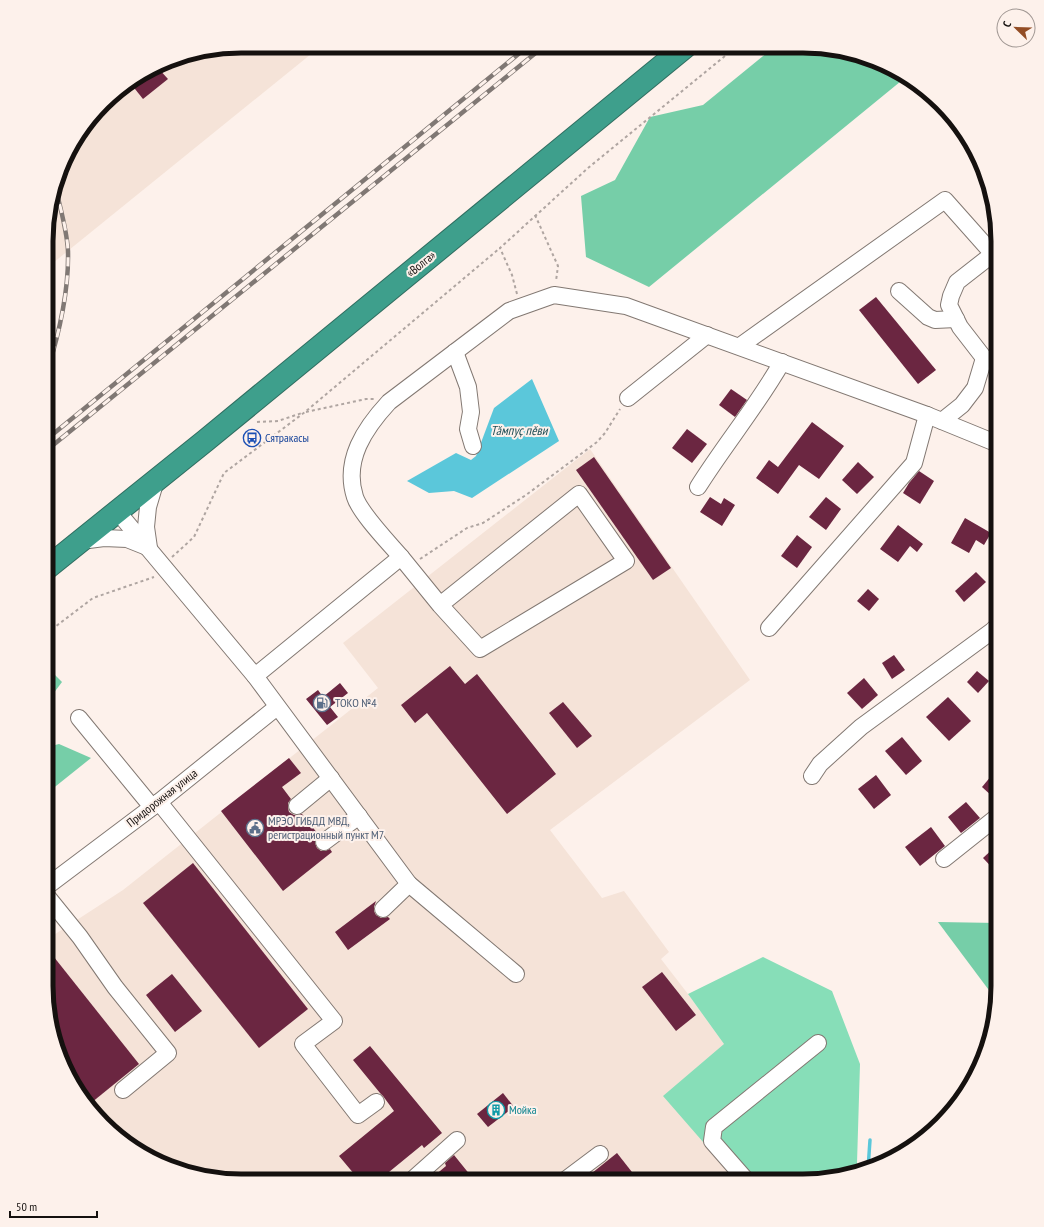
<svg xmlns="http://www.w3.org/2000/svg" width="1044" height="1227" font-family="'PT Sans Narrow',sans-serif">
<rect width="100%" height="100%" fill="#fdf1eb"/>
<g fill="#f5e3d8">
<path d="M241,46H321L48,267V215L72,144L112,94L178,56Z"/>
<path d="M590,449L750,680L550,830L602,898L624,891L669,952L661,959L688,994L724,1044L737,1181H228L178,1171L133,1148L72,1084L53,1037L46,987V940L123,890L378,688L343,643Z"/>
</g>
<path fill="#87deb8" d="M763,957L832,991L860,1064L857,1163L854,1174L816,1181H737L663,1096L724,1044L688,994Z"/>
<g fill="#76cea8">
<path d="M773,48H829L906,77L649,287L586,257L581,196L615,180L650,117L703,105Z"/>
<path d="M47,667L62,682L47,702Z"/>
<path d="M59,744L91,758L46,794L47,747Z"/>
<path d="M938,922L998,923L997,1001Z"/>
</g>
<path fill="#5bc7da" d="M532,379L559,441L472,498L454,491L429,493L407,481L456,453L471,460L476,456L494,408Z"/>
<g fill="none" stroke-linecap="round" stroke-linejoin="round">
<path stroke="#5bc7da" stroke-width="3.5" d="M868,1169L870,1140"/>
</g>
<g fill="#6b2641">
<path d="M158,68L168,79L143,99L131,84Z"/>
<path d="M876,297L936,370L918,384L859,310Z"/>
<path d="M731,389L747,400L735,417L719,405Z"/>
<path d="M812,422L844,446L819,479L799,465L778,494L756,478L769,460L778,467Z"/>
<path d="M687,429L707,444L692,463L672,448Z"/>
<path d="M594,457L671,568L653,580L576,470Z"/>
<path d="M858,462L874,477L857,494L842,480Z"/>
<path d="M919,471L934,481L920,504L903,493L909,483Z"/>
<path d="M710,497L721,504L724,498L735,505L722,526L700,512Z"/>
<path d="M826,497L841,509L826,530L809,517Z"/>
<path d="M965,518L991,533L984,545L976,540L969,553L951,543Z"/>
<path d="M898,525L923,544L917,552L910,546L898,562L880,549Z"/>
<path d="M797,535L812,547L797,568L781,556Z"/>
<path d="M976,572L986,582L964,602L955,591Z"/>
<path d="M868,589L879,599L869,611L857,601Z"/>
<path d="M894,655L905,670L892,679L882,663Z"/>
<path d="M450,666L465,684L477,674L556,774L507,814L427,713L415,723L401,705Z"/>
<path d="M977,671L989,681L978,693L967,682Z"/>
<path d="M864,678L878,695L862,709L847,693Z"/>
<path d="M340,683L348,693L330,707L338,717L327,725L306,699L318,690L323,697Z"/>
<path d="M948,697L971,721L949,741L926,717Z"/>
<path d="M563,702L592,736L577,748L549,713Z"/>
<path d="M902,737L922,761L906,775L885,751Z"/>
<path d="M289,758L301,773L282,787L291,799L288,803V808L289,812L294,815H299L302,814L318,834L315,838V843L317,848L321,851H325L330,849L332,852L283,891L221,811Z"/>
<path d="M876,775L891,795L874,809L858,789Z"/>
<path d="M992,775L998,780V791L993,797L982,787Z"/>
<path d="M966,802L980,818L961,833L948,817Z"/>
<path d="M931,827L945,846L920,866L905,847Z"/>
<path d="M998,844V874L983,858Z"/>
<path d="M193,863L308,1009L259,1048L143,903Z"/>
<path d="M376,901L374,907V911L376,915L381,918L388,917L390,919L348,950L335,932Z"/>
<path d="M46,947L139,1064L91,1103L69,1075L53,1037L46,987Z"/>
<path d="M662,972L696,1015L676,1031L642,987Z"/>
<path d="M172,974L202,1011L175,1032L146,995Z"/>
<path d="M370,1046L442,1133L424,1148L422,1145L378,1181H360L339,1156L394,1111L383,1096L380,1093L353,1060Z"/>
<path d="M503,1093L514,1107L488,1127L477,1114Z"/>
<path d="M617,1153L639,1181H582Z"/>
<path d="M454,1155L475,1181H428L446,1166L445,1163Z"/>
</g>
<g fill="none" stroke-linecap="round" stroke-linejoin="round">
<defs>
<g id="minor">
<path d="M899,291L928,317L935,320L956,319"/>
<path d="M740,346L945,200L993,254"/>
<path d="M455,352L468,387L471,412L468,429L473,446"/>
<path d="M998,364L984,358L960,327L949,305L951,296L957,282L998,250"/>
<path d="M628,398L707,335"/>
<path d="M942,421L962,405L975,388L984,358"/>
<path d="M698,487C725,444 757,406 782,362"/>
<path d="M117,511L255,676L409,884L516,974"/>
<path d="M81,541L104,538L127,539L147,547"/>
<path d="M149,548L146,527L148,507L156,480"/>
<path d="M401,557L440,605L480,649L626,561L579,494L440,605"/>
<path d="M769,628L914,463L927,415"/>
<path d="M255,676L401,557C389,543 360,513 355,497C343,460 365,428 389,402L509,311L554,295L626,306L927,415L998,444"/>
<path d="M79,718L152,807"/>
<path d="M812,776L820,764L861,727L992,631L998,625"/>
<path d="M159,802L334,1021L303,1044L358,1115L376,1102"/>
<path d="M297,806L331,778"/>
<path d="M324,842L359,816"/>
<path d="M944,859L998,816"/>
<path d="M46,887L159,802L277,707"/>
<path d="M46,895L80,937L115,987L168,1053L123,1090"/>
<path d="M383,909L409,884"/>
<path d="M411,1181L457,1140"/>
<path d="M564,1181L600,1154"/>
<path d="M747,1181L712,1141L714,1127L818,1043"/>
</g>
<path id="highway" d="M47,568L205,441L685,47"/>
</defs>
<use href="#minor" stroke="#827872" stroke-width="18"/>
<use href="#highway" stroke="#306d60" stroke-width="24"/>
<g stroke="#afa5a1" stroke-width="2" stroke-dasharray="3 3" stroke-linecap="butt">
<path d="M535,215L558,266L556,281"/>
<path d="M517,294L512,275L500,248L588,168L736,47"/>
<path d="M306,412L366,399H374"/>
<path d="M257,422L278,421L302,413"/>
<path d="M172,557L194,537L224,473L305,412L500,248"/>
<path d="M420,559L467,528L483,523L526,495L597,442L605,433L620,409"/>
<path d="M47,633L93,598L154,577"/>
</g>
<use href="#minor" stroke="#fff" stroke-width="16"/>
<use href="#highway" stroke="#3e9f8c" stroke-width="22"/>
<defs>
<g id="rail">
<path d="M47,372C59,334 69,291 68,251C67,231 61,210 56,190"/>
<path d="M47,439L527,47"/>
<path d="M47,450L543,47"/>
</g>
</defs>
<use href="#rail" stroke="#807874" stroke-width="4.5"/>
<use href="#rail" stroke="#fdf1eb" stroke-width="3" stroke-dasharray="9" stroke-linecap="butt"/>
</g>
<defs>
<symbol id="bus-ring" viewBox="-11 -11 22 22"><circle r="9.5" fill="#fdf1eb" stroke="#1a4fb4" stroke-width="1.5"/><path d="M-5-6H5V4H4V6H2V4H-2V6H-4V4H-5ZM-3.5-4V0h7V-4ZM-3.5 1.2v1.5H-2V1.2ZM2 1.2v1.5H3.5V1.2Z" fill="#1a4fb4"/></symbol>
<symbol id="fuel-ring" viewBox="-11 -11 22 22"><circle r="9.5" fill="#fdf1eb" stroke="#5c6f8a" stroke-width="1.5"/><path d="M-5.5-6h7V0h2V4h1.3V-2.5L3-4.5l.8-.8L6-3V5H2.5V1h-1V6h-7ZM-4.2-4.7v3.2H.2V-4.7Z" fill="#5c6f8a"/></symbol>
<symbol id="civic-ring" viewBox="-11 -11 22 22"><circle r="9.5" fill="#fdf1eb" stroke="#5c6f8a" stroke-width="1.5"/><path d="M-.6-6.5H3V-4.5H.6V-3L4-1V1h2V6H-6V1h2V-1L-.6-3ZM-1.2 2.5V6h2.4V2.5Z" fill="#5c6f8a"/></symbol>
<symbol id="building-ring" viewBox="-11 -11 22 22"><circle r="9.5" fill="#fdf1eb" stroke="#0f9aa8" stroke-width="1.5"/><path d="M-4-6H4V6H1V3H-1V6H-4ZM-2.5-4.3h1.7v1.8h-1.7ZM.8-4.3h1.7v1.8H.8ZM-2.5-1h1.7V.8h-1.7ZM.8-1h1.7V.8H.8Z" fill="#0f9aa8"/></symbol>
</defs>
<g fill-rule="evenodd">
<use href="#bus-ring" x="242" y="428" width="20" height="20"/>
<use href="#fuel-ring" x="312" y="693" width="20" height="20"/>
<use href="#civic-ring" x="245" y="818" width="20" height="20"/>
<use href="#building-ring" x="486" y="1100" width="20" height="20"/>
</g>
<g text-anchor="middle" stroke-width="4" stroke-linejoin="round" paint-order="stroke">
<g font-size="12" fill="#15110f" stroke="#fdf1eb">
<text transform="translate(421 264) rotate(-39)" y="4">«Волга»</text>
<text transform="translate(162 798) rotate(-38)" y="4">Придорожная улица</text>
</g>
<g font-size="12" fill="#164399" stroke="#fdf1eb" text-anchor="start">
<text x="265" y="442">Сятракасы</text>
</g>
<g font-size="12" fill="#4e5e75" stroke="#fdf1eb" text-anchor="start">
<text x="335" y="707">ТОКО №4</text>
<text x="268" y="825">МРЭО ГИБДД МВД,<tspan x="268" dy="14">регистрационный пункт М7</tspan></text>
</g>
<g font-size="12" fill="#0d838f" stroke="#fdf1eb" text-anchor="start">
<text x="509" y="1114">Мойка</text>
</g>
<g font-size="13" font-style="italic" fill="#1c4c54" stroke="#fdf1eb">
<text x="519" y="435">Тӑмпуҫ пӗви</text>
</g>
</g>
<path d="M0 0H1044V1227H0ZM241 53H803A188 188 0 0 1 991 241V986A188 188 0 0 1 803 1174H241A188 188 0 0 1 53 986V241A188 188 0 0 1 241 53Z" fill="#fdf1eb" fill-rule="evenodd"/>
<path fill="none" stroke="#15110f" stroke-width="5" d="M241 53H803A188 188 0 0 1 991 241V986A188 188 0 0 1 803 1174H241A188 188 0 0 1 53 986V241A188 188 0 0 1 241 53Z"/>
<g transform="translate(1016 28) rotate(293)"><circle r="19" fill="#fdf1eb" stroke="#a09793"/>
<path d="M0-3L7 15L0 10L-7 15Z" fill="#934d25"/>
<text y="-6" font-size="11" font-weight="bold" text-anchor="middle" fill="#15110f">С</text>
</g>
<path d="M10 1211v6h87v-6" fill="none" stroke="#15110f" stroke-width="2"/>
<text x="16" y="1211" font-size="12" fill="#15110f" stroke="#fdf1eb" stroke-width="3" paint-order="stroke">50 m</text>
</svg>
